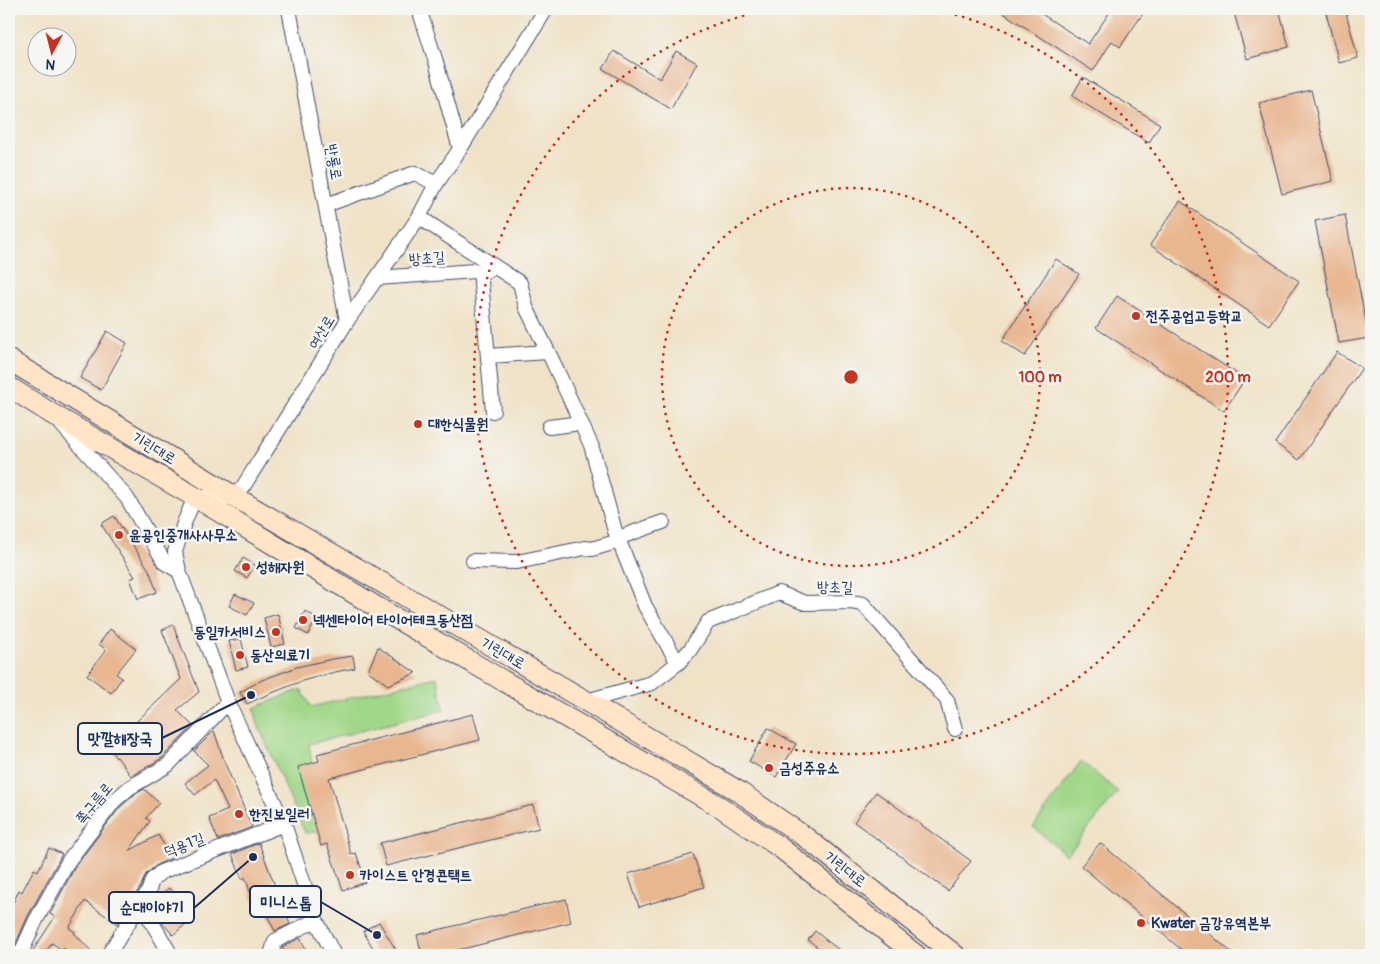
<svg xmlns="http://www.w3.org/2000/svg" width="1380" height="964" font-family="Pangolin,'Poor Story',sans-serif">
<rect width="100%" height="100%" fill="#f6f6f2"/>
<filter id="ink" filterUnits="userSpaceOnUse"><feTurbulence type="fractalNoise" baseFrequency=".02" numOctaves="2"/><feDisplacementMap in="SourceGraphic" scale="10" xChannelSelector="R" yChannelSelector="G"/><feConvolveMatrix kernelMatrix="1 2 1 2 8 2 1 2 1" color-interpolation-filters="sRGB"/></filter>
<filter id="wash" filterUnits="userSpaceOnUse"><feTurbulence type="fractalNoise" baseFrequency=".0096" numOctaves="4" result="noise"/><feDisplacementMap in="SourceGraphic" scale="20" xChannelSelector="R" yChannelSelector="G"/><feGaussianBlur stdDeviation="1.12" result="paint"/><feColorMatrix in="noise" values="0 0 0 0 0 0 0 0 0 0 0 0 0 0 0 0 0 1.4 0 .05"/><feComposite in="paint" operator="in"/></filter>
<g filter="url(#wash)">
<rect width="100%" height="100%" fill="#f0e2c7"/>
<g fill="#a0d788" stroke="#5e8373">
<path d="M437,677L444,710L309,744L313,769L317,832L305,833L258,725L254,708L301,689L311,707Z"/>
<path d="M1081,761L1118,792L1067,855L1033,827Z"/>
</g>
<g id="blocks">
<g fill="#e8b68f">
<path d="M997,9H1034L1088,44L1112,9H1146L1120,47L1112,41L1093,71Z"/>
<path d="M1233,9H1279L1289,47L1247,59Z"/>
<path d="M1325,9H1345L1358,58L1339,63Z"/>
<path d="M614,51L660,79L676,51L697,63L671,109L603,69Z"/>
<path d="M1083,77L1160,124L1149,143L1072,96Z"/>
<path d="M1311,90L1333,181L1282,194L1259,103Z"/>
<path d="M1180,201L1299,281L1269,325L1150,245Z"/>
<path d="M1345,215L1369,338L1339,343L1315,221Z"/>
<path d="M1056,259L1079,274L1025,356L1002,341Z"/>
<path d="M1117,296L1245,379L1224,411L1096,328Z"/>
<path d="M107,331L127,343L101,390L80,378Z"/>
<path d="M1337,352L1362,368L1299,460L1275,443Z"/>
<path d="M114,516L149,570L157,592L138,599L130,579L135,577L101,524Z"/>
<path d="M243,558L255,565L247,578L235,571Z"/>
<path d="M235,594L254,603L247,615L229,606Z"/>
<path d="M305,611L317,618L308,635L296,628Z"/>
<path d="M278,614L285,644L271,647L264,618Z"/>
<path d="M173,625L199,692L177,710L193,726L162,758L131,776L117,757L116,758L107,744L139,723L137,721L181,679L162,630Z"/>
<path d="M110,629L136,649L116,674L122,678L111,693L87,675L106,650L99,644Z"/>
<path d="M241,639L248,667L236,670L229,641Z"/>
<path d="M378,647L416,673L388,685L368,671Z"/>
<path d="M353,656L355,668L335,672L302,681L262,697L247,704L240,692L262,680L297,667L332,659Z"/>
<path d="M473,714L480,740L329,778L351,854L356,853L366,882L343,890L327,844L321,846L298,767L319,761L317,754Z"/>
<path d="M768,728L796,744L776,777L749,761Z"/>
<path d="M214,731L226,766L252,827L218,840L209,818L228,810L214,780L195,795L185,783L208,765L194,751Z"/>
<path d="M144,789L159,803L146,818L150,821L129,851L158,835L172,858L158,864L146,874L141,886L117,924L85,901L69,928L75,932L74,933L95,955H71L64,948L62,950L52,943L43,955H30L55,917L50,914L76,865L120,807L134,795Z"/>
<path d="M876,792L971,861L948,891L854,822Z"/>
<path d="M533,805L539,828L386,866L380,843Z"/>
<path d="M259,843L279,897H277L290,924L275,931L261,903L255,905L245,877L242,879L232,854Z"/>
<path d="M1100,843L1235,955H1188L1081,866Z"/>
<path d="M49,848L62,854L28,916L11,955H9V912L19,890L22,892L34,869L38,871Z"/>
<path d="M693,854L704,887L639,907L628,874Z"/>
<path d="M169,888L194,917L173,935L161,921L156,912L157,898Z"/>
<path d="M566,899L571,922L438,955H422L417,935Z"/>
<path d="M379,922L399,955H377L363,931Z"/>
<path d="M815,931L826,940L846,955H828L808,940Z"/>
<path d="M300,938L309,955H286L282,947Z"/>
</g>
</g>
</g>
<g filter="url(#ink)">
<use href="#blocks" fill-opacity="0" stroke="#3b4a6e" stroke-width="1"/>
<g fill="none" stroke-linecap="round" stroke-linejoin="round">
<defs>
<g id="street">
<path d="M289,9L347,321"/>
<path d="M419,9L436,62L460,149"/>
<path d="M326,205L415,173L436,184"/>
<path d="M419,217L520,283L526,307L553,362L591,445L615,531L645,606L678,663L652,683L586,701"/>
<path d="M480,271L493,411"/>
<path d="M377,278L489,270"/>
<path d="M488,356L548,352"/>
<path d="M61,424L127,498L165,563L179,571"/>
<path d="M549,427L581,423"/>
<path d="M618,538L663,522"/>
<path d="M473,561L517,562L585,548L592,549L619,541"/>
<path d="M678,663L690,650L708,622L779,593L805,603L851,602L863,604L947,700L955,729"/>
<path d="M149,893L147,914L171,955"/>
<path d="M20,955L36,920L69,860L114,801L129,788L168,765L228,702"/>
<path d="M108,955L149,890L152,880L161,872L284,824"/>
<path d="M271,955L275,941L316,920"/>
<path d="M334,955L316,920L284,824L228,702L179,571L175,552L184,523L195,497L236,498L347,321L419,217L436,184L460,149L546,9"/>
</g>
<g id="secondary">
<path d="M9,360L255,509L586,701L738,791L805,837L955,955"/>
<path d="M9,387L52,414L195,497L380,609L722,808L782,849L916,955"/>
</g>
</defs>
<use href="#street" stroke="#3b4a6e" stroke-width="16"/>
<use href="#secondary" stroke="#3b4a6e" stroke-width="22"/>
<use href="#street" stroke="#fff" stroke-width="14"/>
<use href="#secondary" stroke="#ffe4c6" stroke-width="20"/>
</g>
</g>
<g fill="none" stroke="#c8321e" stroke-width="2.5" stroke-dasharray="2.5 5">
<circle cx="851" cy="377" r="189"/>
<path d="M933 9A377 377 0 1 1 769 9"/>
</g>
<g fill="#c8321e" stroke="#f6f6f2" stroke-width="2">
<circle cx="1136" cy="316" r="5"/>
<circle cx="418" cy="424" r="5"/>
<circle cx="119" cy="535" r="5"/>
<circle cx="246" cy="567" r="5"/>
<circle cx="303" cy="620" r="5"/>
<circle cx="276" cy="632" r="5"/>
<circle cx="240" cy="655" r="5"/>
<circle cx="769" cy="768" r="5"/>
<circle cx="239" cy="814" r="5"/>
<circle cx="350" cy="875" r="5"/>
<circle cx="1141" cy="923" r="5"/>
</g>
<g text-anchor="middle" stroke-width="5" stroke-linejoin="round" paint-order="stroke">
<g font-size="15" fill="#1b2f5e" stroke="#f6f6f2">
<text transform="translate(334 162) rotate(80)" y="5">반룡로</text>
<text transform="translate(427 258) rotate(-4)" y="5">방초길</text>
<text transform="translate(321 332) rotate(-58)" y="5">여산로</text>
<text transform="translate(154 448) rotate(31)" y="5">기린대로</text>
<text transform="translate(835 587) rotate(1)" y="5">방초길</text>
<text transform="translate(503 653) rotate(30)" y="5">기린대로</text>
<text transform="translate(94 803) rotate(-50)" y="5">쪽구름로</text>
<text transform="translate(184 845) rotate(-21)" y="5">덕용1길</text>
<text transform="translate(845 869) rotate(38)" y="5">기린대로</text>
</g>
<g font-size="15" font-weight="bold" fill="#1b2f5e" stroke="#f6f6f2" text-anchor="start">
<text x="1146" y="321">전주공업고등학교</text>
<text x="428" y="429">대한식물원</text>
<text x="129" y="540">윤공인중개사사무소</text>
<text x="256" y="572">성해자원</text>
<text x="313" y="625">넥센타이어 타이어테크동산점</text>
<text x="266" y="637" text-anchor="end">동일카서비스</text>
<text x="250" y="660">동산의료기</text>
<text x="779" y="773">금성주유소</text>
<text x="249" y="819">한진보일러</text>
<text x="360" y="880">카이스트 안경콘택트</text>
<text x="1151" y="928">Kwater 금강유역본부</text>
</g>
</g>
<circle cx="851" cy="377" r="8" fill="#c8321e" stroke="#f6f6f2" stroke-width="2.5"/>
<g font-size="15" text-anchor="middle" font-weight="bold" fill="#c8321e" stroke="#f6f6f2" stroke-width="5" stroke-linejoin="round" paint-order="stroke">
<text x="1040" y="382">100 m</text>
<text x="1228" y="382">200 m</text>
</g>
<path fill="none" stroke="#1b2f5e" stroke-width="2" d="M251 695L162 738M377 935L321 902M253 857L194 908"/>
<g fill="#1b2f5e" stroke="#f6f6f2" stroke-width="2">
<circle cx="251" cy="695" r="5"/>
<circle cx="377" cy="935" r="5"/>
<circle cx="253" cy="857" r="5"/>
</g>
<g fill="#f6f6f2" stroke="#1b2f5e" stroke-width="2">
<rect x="78" y="723" width="84" height="31" rx="5"/>
<rect x="250" y="886" width="71" height="31" rx="5"/>
<rect x="109" y="892" width="85" height="31" rx="5"/>
</g>
<g font-size="16" text-anchor="middle" font-weight="bold" fill="#1b2f5e">
<text x="120" y="744">맛깔해장국</text>
<text x="286" y="908">미니스톱</text>
<text x="152" y="913">순대이야기</text>
</g>
<rect width="1380" height="964" fill="none" stroke="#f6f6f2" stroke-width="30"/>
<g transform="translate(52 52) rotate(187)"><circle r="24" fill="#f6f6f2" stroke="#9ea6b7"/>
<path d="M0-4L9 19L0 12L-9 19Z" fill="#c8321e"/>
<text y="-8" font-size="14" font-weight="bold" text-anchor="middle" fill="#1b2f5e">N</text>
</g>
</svg>
